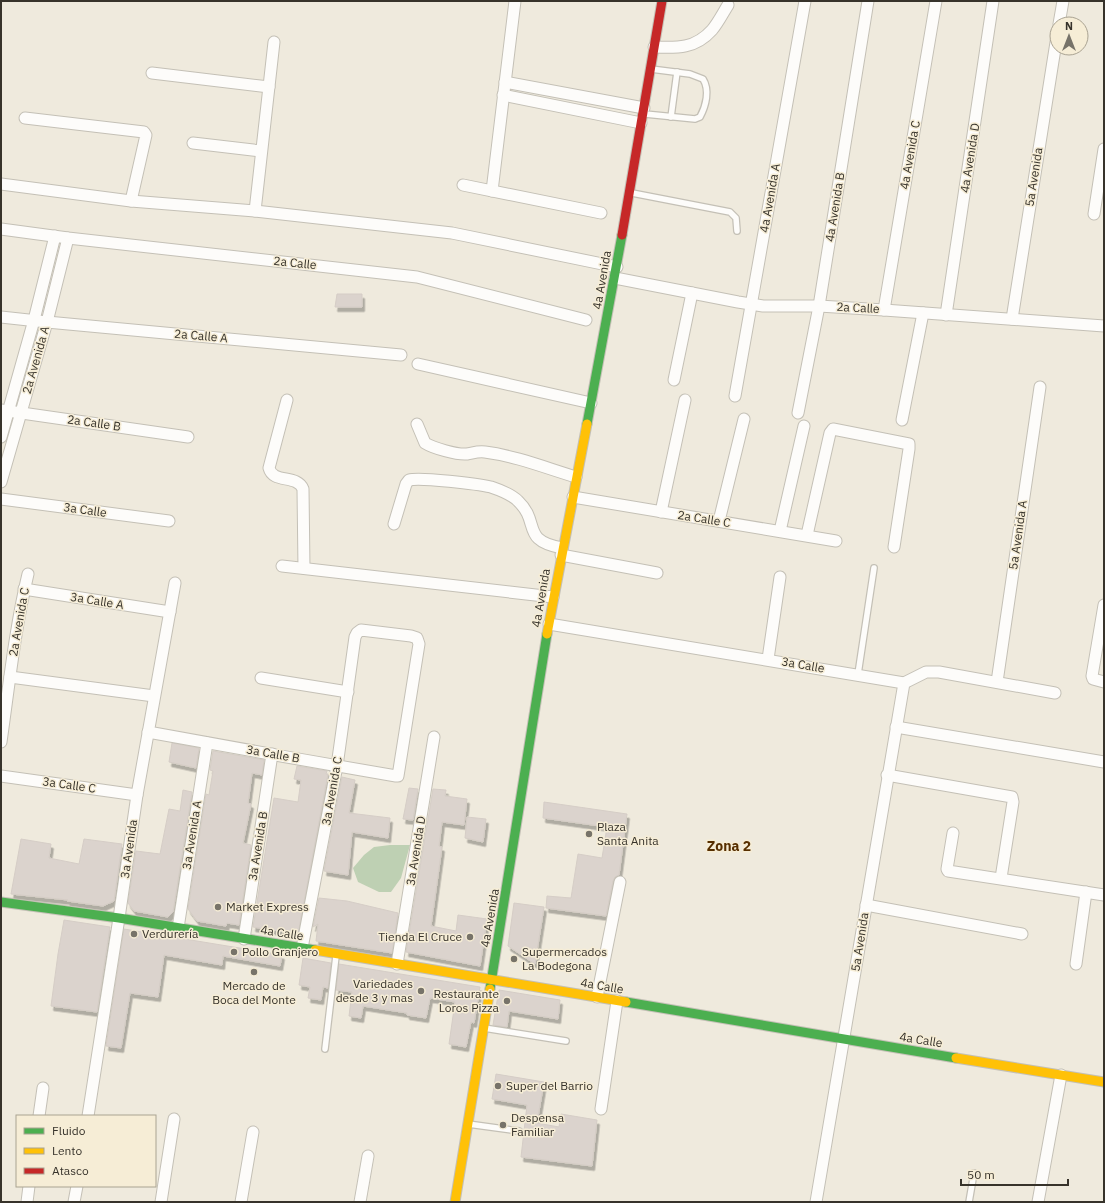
<svg xmlns="http://www.w3.org/2000/svg" width="1105" height="1203" font-family="'IBM Plex Sans',sans-serif">
<defs>
<filter id="shadow"><feDropShadow dx="2.5" dy="4.5" stdDeviation="0" flood-color="#0004"/></filter>
</defs>
<rect width="100%" height="100%" fill="#efeadd"/>
<path fill="#bed0b3" d="M390,845H410L401,878L391,892H379L358,882L353,868L364,855L374,847Z"/>
<g fill="#dbd3cd" stroke="#d5cdc6" filter="url(#shadow)">
<path d="M337,294H362V307H335Z"/>
<path d="M172,743L199,748L196,768L169,762Z"/>
<path d="M213,751L264,760L262,775L252,773L248,803L251,804L243,843L251,845L239,925L227,923L226,926L197,921L188,909L206,794L209,795L213,771L210,770Z"/>
<path d="M297,766L327,771L326,774H328L298,934L253,927L274,798L298,802L301,780L294,779Z"/>
<path d="M342,777L355,780L349,813L390,818L388,838L352,832L348,875L324,871Z"/>
<path d="M409,788L418,789L413,820L403,819Z"/>
<path d="M433,789L446,790L445,796L467,799L464,825L442,822L439,846L442,847L431,926L456,931L458,915L487,919L480,966L406,952Z"/>
<path d="M183,790L192,792L173,912L168,917L134,911L128,903L136,851L160,854L169,809L180,811Z"/>
<path d="M544,802L627,814L619,875L615,877L613,881L606,916L546,908L547,896L571,898L578,854L602,858L607,827L543,818Z"/>
<path d="M467,817L486,819L483,842L465,838Z"/>
<path d="M21,839L51,844L49,858L79,864L84,839L122,844L114,901L103,906L67,901L68,900L11,894Z"/>
<path d="M319,898L347,901L398,913L392,953L316,941L318,924L313,927Z"/>
<path d="M514,903L544,907L535,964L508,946Z"/>
<path d="M64,920L110,927L97,1012L51,1006L58,954Z"/>
<path d="M124,929L282,955L280,966L223,956L222,965L164,955L158,997L130,993L121,1048L106,1046Z"/>
<path d="M303,958L331,963L328,988L323,987L321,1000L308,998L310,987L299,985Z"/>
<path d="M339,964L480,987L474,1023L471,1022L466,1047L449,1044L455,1002L430,998L426,1018L407,1015V1013L363,1006L361,1018L349,1016L352,992L336,990Z"/>
<path d="M499,990L560,1000L558,1019L509,1011L507,1027L493,1025Z"/>
<path d="M496,1074L544,1082L537,1123L559,1127L561,1114L597,1120L592,1166L521,1157L527,1105L492,1099Z"/>
</g>
<g fill="none" stroke-linecap="round" stroke-linejoin="round">
<defs>
<g id="lane">
<path d="M645,114L695,119L700,117C706,106 710,90 703,79L690,74L651,69"/>
<path d="M671,117L677,72"/>
<path d="M632,193L730,212L736,218L737,231"/>
<path d="M858,674L874,568"/>
<path d="M484,1028L566,1041"/>
<path d="M325,1049L336,956"/>
<path d="M468,1124L519,1131"/>
<path d="M969,1202L974,1173"/>
</g>
<g id="street">
<path d="M1059,24L1063,1"/>
<path d="M654,47C677,48 695,49 712,30C718,23 723,13 728,5"/>
<path d="M152,73L269,87"/>
<path d="M505,82L644,108"/>
<path d="M503,95L641,123"/>
<path d="M25,118L144,132L146,135L131,201"/>
<path d="M193,143L261,151"/>
<path d="M1,184L131,201L255,211L452,233L617,267"/>
<path d="M463,185L601,213"/>
<path d="M492,191L515,1"/>
<path d="M255,211L274,42"/>
<path d="M1094,214L1104,149"/>
<path d="M1,229L68,238L417,277L586,320"/>
<path d="M615,278L738,302L763,306H819L884,310L1104,326"/>
<path d="M884,310L936,1"/>
<path d="M946,315L993,1"/>
<path d="M1,317L47,322L401,355"/>
<path d="M1012,319L1057,36"/>
<path d="M418,364L591,403"/>
<path d="M674,380L692,293"/>
<path d="M735,396L805,1"/>
<path d="M287,400L269,468C273,484 297,474 303,489L304,568"/>
<path d="M1,410L188,437"/>
<path d="M798,413L819,306L868,1"/>
<path d="M902,420L923,313"/>
<path d="M417,424L425,443C433,448 457,455 467,454C473,453 478,451 485,452C516,456 546,468 576,477"/>
<path d="M1,437L34,320L55,236"/>
<path d="M1,482L47,322L68,238"/>
<path d="M573,497L836,541"/>
<path d="M1,499L169,521"/>
<path d="M661,512L685,400"/>
<path d="M719,521L744,419"/>
<path d="M394,524L406,484L409,480C420,477 478,484 491,487C500,490 512,495 518,501C541,523 520,540 562,548"/>
<path d="M780,531L804,426"/>
<path d="M807,535L830,433L833,429L909,444V449L894,547"/>
<path d="M561,555L657,573"/>
<path d="M282,566L553,597"/>
<path d="M24,589L170,612"/>
<path d="M1104,605L1092,676L1093,679L1104,682"/>
<path d="M549,624L904,683L926,672H939L1055,693"/>
<path d="M768,659L780,577"/>
<path d="M10,677L154,696"/>
<path d="M261,678L348,692"/>
<path d="M997,682L1040,387"/>
<path d="M896,727L1104,762"/>
<path d="M148,732C231,747 313,762 396,776H398L419,644L417,638L411,636L361,630L357,633L355,637L337,766L302,948"/>
<path d="M1,742C9,686 15,628 28,574"/>
<path d="M887,775L1012,797L1013,802L1001,878"/>
<path d="M1,776L137,795"/>
<path d="M953,833L947,869L948,871L1104,895"/>
<path d="M866,905L1022,934"/>
<path d="M178,928L207,743"/>
<path d="M244,939L272,754"/>
<path d="M397,964L434,737"/>
<path d="M1076,964L1086,892"/>
<path d="M597,997L620,882"/>
<path d="M601,1109L617,1001"/>
<path d="M39,1116L43,1088"/>
<path d="M88,1116L119,918L137,795L175,583"/>
<path d="M27,1202L29,1186"/>
<path d="M74,1202L77,1186"/>
<path d="M161,1202L174,1119"/>
<path d="M241,1202L253,1132"/>
<path d="M360,1202L368,1156"/>
<path d="M816,1202L904,683"/>
<path d="M1038,1202L1061,1075"/>
</g>
<g id="fast">
<path d="M587,424L622,235"/>
<path d="M1,902L119,918L315,950"/>
<path d="M490,989L547,634"/>
<path d="M626,1002L956,1058"/>
</g>
<g id="slow">
<path d="M547,634L587,424"/>
<path d="M315,950L626,1002"/>
<path d="M956,1058L1104,1082"/>
<path d="M455,1202L490,989"/>
</g>
<path id="jam" d="M622,235L662,1"/>
</defs>
<use href="#lane" stroke="#c4c0b6" stroke-width="8"/>
<use href="#street" stroke="#c4c0b6" stroke-width="13"/>
<use href="#fast" stroke="#c4c0b6" stroke-width="11"/>
<use href="#slow" stroke="#c4c0b6" stroke-width="11"/>
<use href="#jam" stroke="#c4c0b6" stroke-width="11"/>
<use href="#lane" stroke="#fdfcfa" stroke-width="5.5"/>
<use href="#street" stroke="#fdfcfa" stroke-width="11"/>
<use href="#fast" stroke="#4caf50" stroke-width="9"/>
<use href="#slow" stroke="#ffc107" stroke-width="9"/>
<use href="#jam" stroke="#c62828" stroke-width="9"/>
</g>
<g fill="#777369" stroke="#f6edd6" stroke-width="1.5">
<circle cx="589" cy="834" r="4"/>
<circle cx="218" cy="907" r="4"/>
<circle cx="134" cy="934" r="4"/>
<circle cx="470" cy="937" r="4"/>
<circle cx="234" cy="952" r="4"/>
<circle cx="514" cy="959" r="4"/>
<circle cx="254" cy="972" r="4"/>
<circle cx="421" cy="991" r="4"/>
<circle cx="507" cy="1001" r="4"/>
<circle cx="498" cy="1086" r="4"/>
<circle cx="503" cy="1125" r="4"/>
</g>
<g text-anchor="middle" stroke-width="3" stroke-linejoin="round" paint-order="stroke">
<g font-size="12" fill="#37332b" stroke="#f6edd6">
<text transform="translate(910 155) rotate(-80)" y="4">4a Avenida C</text>
<text transform="translate(970 158) rotate(-81)" y="4">4a Avenida D</text>
<text transform="translate(1034 177) rotate(-81)" y="4">5a Avenida</text>
<text transform="translate(770 198) rotate(-80)" y="4">4a Avenida A</text>
<text transform="translate(835 207) rotate(-81)" y="4">4a Avenida B</text>
<text transform="translate(295 263) rotate(6)" y="4">2a Calle</text>
<text transform="translate(602 280) rotate(-80)" y="4">4a Avenida</text>
<text transform="translate(858 308) rotate(3)" y="4">2a Calle</text>
<text transform="translate(201 336) rotate(5)" y="4">2a Calle A</text>
<text transform="translate(36 360) rotate(-74)" y="4">2a Avenida A</text>
<text transform="translate(94 423) rotate(8)" y="4">2a Calle B</text>
<text transform="translate(85 510) rotate(8)" y="4">3a Calle</text>
<text transform="translate(704 519) rotate(9)" y="4">2a Calle C</text>
<text transform="translate(1018 535) rotate(-82)" y="4">5a Avenida A</text>
<text transform="translate(541 598) rotate(-80)" y="4">4a Avenida</text>
<text transform="translate(97 601) rotate(9)" y="4">3a Calle A</text>
<text transform="translate(19 622) rotate(-80)" y="4">2a Avenida C</text>
<text transform="translate(803 665) rotate(10)" y="4">3a Calle</text>
<text transform="translate(273 754) rotate(10)" y="4">3a Calle B</text>
<text transform="translate(69 785) rotate(8)" y="4">3a Calle C</text>
<text transform="translate(332 791) rotate(-80)" y="4">3a Avenida C</text>
<text transform="translate(192 835) rotate(-81)" y="4">3a Avenida A</text>
<text transform="translate(258 846) rotate(-81)" y="4">3a Avenida B</text>
<text transform="translate(129 849) rotate(-82)" y="4">3a Avenida</text>
<text transform="translate(416 851) rotate(-81)" y="4">3a Avenida D</text>
<text transform="translate(490 918) rotate(-80)" y="4">4a Avenida</text>
<text transform="translate(282 933) rotate(9)" y="4">4a Calle</text>
<text transform="translate(860 942) rotate(-81)" y="4">5a Avenida</text>
<text transform="translate(602 986) rotate(10)" y="4">4a Calle</text>
<text transform="translate(921 1040) rotate(9)" y="4">4a Calle</text>
</g>
<g font-size="12" fill="#37332b" stroke="#f6edd6" text-anchor="start">
<text x="597" y="831">Plaza<tspan x="597" dy="14">Santa Anita</tspan></text>
<text x="226" y="911">Market Express</text>
<text x="142" y="938">Verdurería</text>
<text x="462" y="941" text-anchor="end">Tienda El Cruce</text>
<text x="242" y="956">Pollo Granjero</text>
<text x="522" y="956">Supermercados<tspan x="522" dy="14">La Bodegona</tspan></text>
<text x="413" y="988" text-anchor="end">Variedades<tspan x="413" dy="14">desde 3 y mas</tspan></text>
<text x="254" y="990" text-anchor="middle">Mercado de<tspan x="254" dy="14">Boca del Monte</tspan></text>
<text x="499" y="998" text-anchor="end">Restaurante<tspan x="499" dy="14">Loros Pizza</tspan></text>
<text x="506" y="1090">Super del Barrio</text>
<text x="511" y="1122">Despensa<tspan x="511" dy="14">Familiar</tspan></text>
</g>
<g font-size="14" font-weight="bold" fill="#572f00" stroke="#f6edd6">
<text x="729" y="851">Zona 2</text>
</g>
</g>
<rect width="1105" height="1203" fill="none" stroke="#37332b" stroke-width="4"/>
<rect x="16" y="1115" width="140" height="72" fill="#f6edd6" stroke="#aaa392"/>
<rect x="24" y="1128" width="20" height="6" fill="#4caf50" stroke="#aaa392"/>
<text x="52" y="1135" font-size="12" fill="#37332b">Fluido</text>
<rect x="24" y="1148" width="20" height="6" fill="#ffc107" stroke="#aaa392"/>
<text x="52" y="1155" font-size="12" fill="#37332b">Lento</text>
<rect x="24" y="1168" width="20" height="6" fill="#c62828" stroke="#aaa392"/>
<text x="52" y="1175" font-size="12" fill="#37332b">Atasco</text>
<g transform="translate(1069 36)"><circle r="19" fill="#f6edd6" stroke="#aaa392"/>
<path d="M0-3L7 15L0 10L-7 15Z" fill="#777369"/>
<text y="-6" font-size="11" font-weight="bold" text-anchor="middle" fill="#37332b">N</text>
</g>
<path d="M961 1179v6h107v-6" fill="none" stroke="#37332b" stroke-width="2"/>
<text x="967" y="1179" font-size="12" fill="#37332b" stroke="#f6edd6" stroke-width="3" paint-order="stroke">50 m</text>
</svg>
